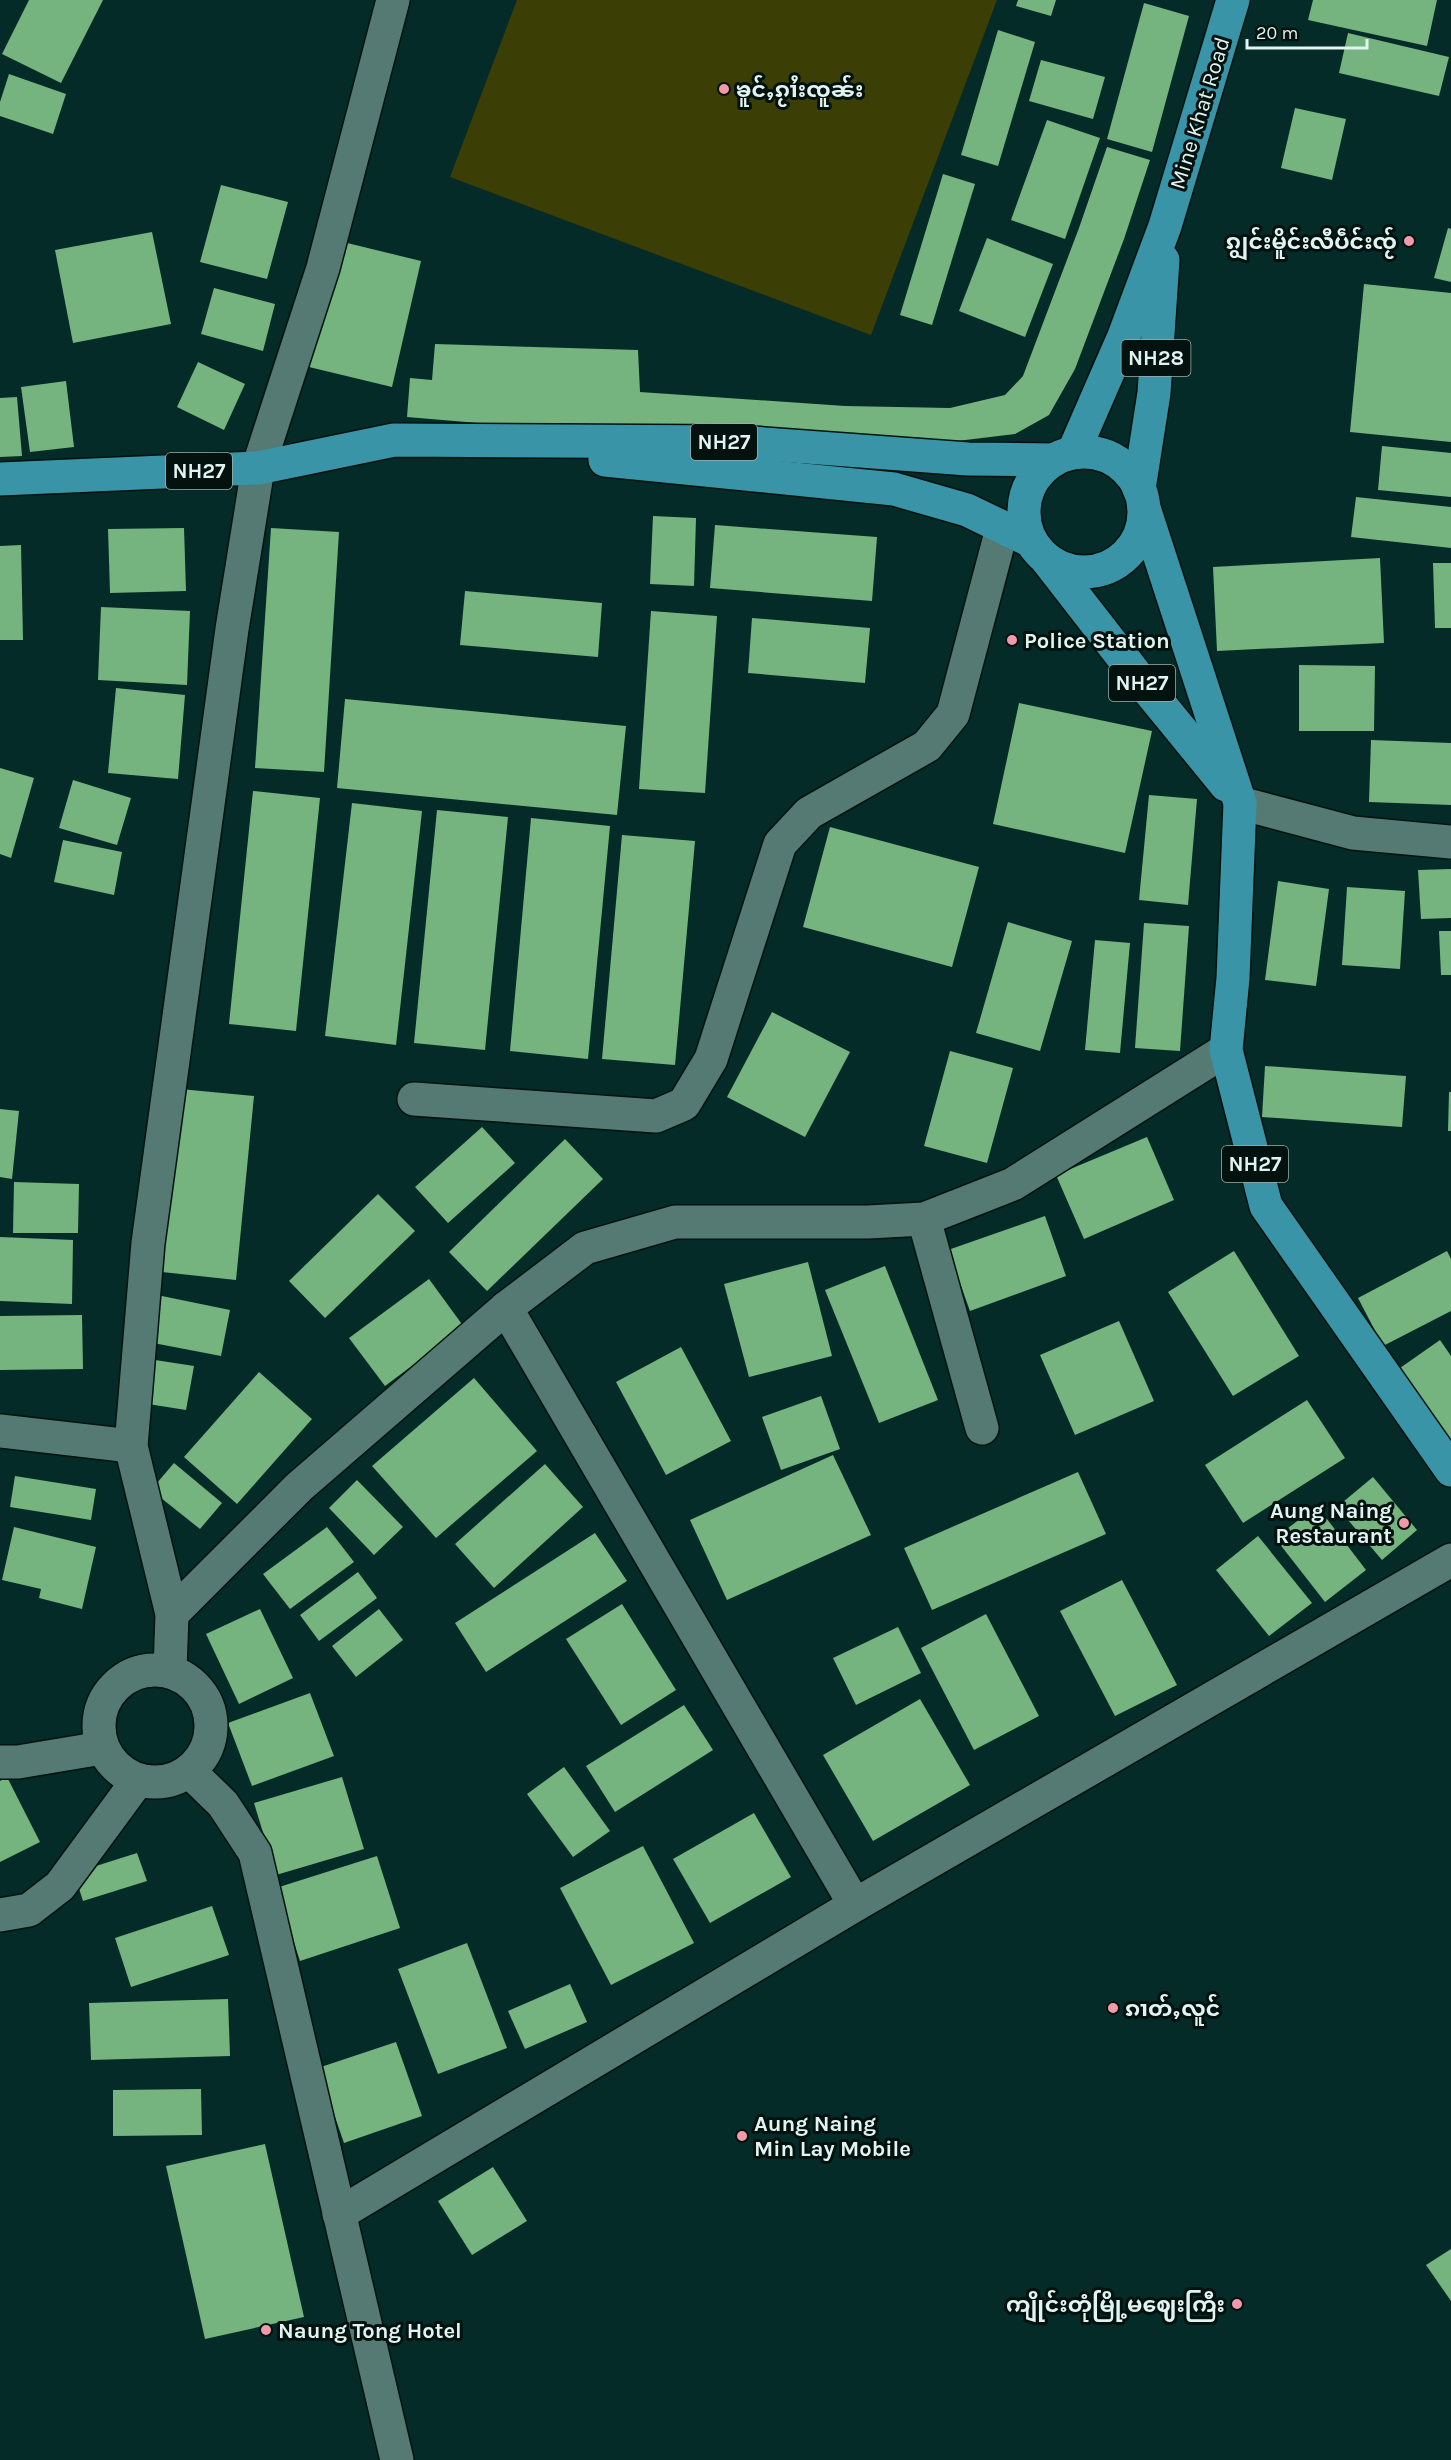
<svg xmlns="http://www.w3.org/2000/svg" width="1451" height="2460" font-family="Karla,'Noto Sans Myanmar',sans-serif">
<rect width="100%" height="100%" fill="#042b27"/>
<path fill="#3b3f06" d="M517,0H997L871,335L450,177Z"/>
<g fill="#75b47e">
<path d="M29,0H103L61,83L2,54Z"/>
<path d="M1018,0H1056L1051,16L1016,6Z"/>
<path d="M1313,0H1437L1427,46L1308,20Z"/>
<path d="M1144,3L1189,16L1152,152L1107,139Z"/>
<path d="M998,30L1035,42L998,166L961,155Z"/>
<path d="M1348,33L1449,57L1439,96L1339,73Z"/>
<path d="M1041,60L1105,77L1093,119L1029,101Z"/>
<path d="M9,74L66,94L53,134L0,116V102Z"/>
<path d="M1295,108L1346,119L1332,180L1281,168Z"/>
<path d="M1047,120L1100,138L1065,239L1011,220Z"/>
<path d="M1107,147L1150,160L1124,239L1075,369L1049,415L1015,434L949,442L478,423L407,417L410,378L432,380L435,344L638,350L640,392L845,406L950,408L1005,395L1023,376L1079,228Z"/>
<path d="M943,174L975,184L932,325L900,315Z"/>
<path d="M221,185L288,202L267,279L200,262Z"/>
<path d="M1448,228L1451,229V282L1434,278Z"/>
<path d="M152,232L171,324L73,343L55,250Z"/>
<path d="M987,238L1053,264L1025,337L959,311Z"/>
<path d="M339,241L421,261L392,387L309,367Z"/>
<path d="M1364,284L1451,293V442L1350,432Z"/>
<path d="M214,288L275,304L263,351L201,334Z"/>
<path d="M198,362L245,384L224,430L177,407Z"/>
<path d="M66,381L74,447L30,452L21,387Z"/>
<path d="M17,397L22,456L0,457V398Z"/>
<path d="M1382,446L1451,453V497L1378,490Z"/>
<path d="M1356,497L1451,507V548L1351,537Z"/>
<path d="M653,516L696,518L694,586L650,584Z"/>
<path d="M715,525L877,537L872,601L710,588Z"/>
<path d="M184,528L186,591L110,593L108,529Z"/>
<path d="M271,528L339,532L324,772L255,768Z"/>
<path d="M21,545L23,640H0V546Z"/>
<path d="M1380,558L1384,643L1217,651L1213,567Z"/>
<path d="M1433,563H1451V628H1435Z"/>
<path d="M465,591L602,603L598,657L460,645Z"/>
<path d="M101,607L190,611L187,685L98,680Z"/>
<path d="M651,611L717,616L705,793L639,789Z"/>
<path d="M752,618L870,628L865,683L748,673Z"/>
<path d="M1299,665L1375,666L1374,731H1299Z"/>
<path d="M116,688L185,695L178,779L108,773Z"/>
<path d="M345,699L626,726L617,815L337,788Z"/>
<path d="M1019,703L1152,731L1125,853L993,824Z"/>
<path d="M1371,740L1451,743V805L1369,802Z"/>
<path d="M0,768L34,778L11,858L0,854Z"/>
<path d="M73,780L131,798L117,845L59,828Z"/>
<path d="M253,791L320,798L296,1031L229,1024Z"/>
<path d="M1149,795L1197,799L1188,905L1139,900Z"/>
<path d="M352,803L422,811L396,1045L325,1036Z"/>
<path d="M437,810L508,817L485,1050L414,1043Z"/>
<path d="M531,818L610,826L588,1059L510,1051Z"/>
<path d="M830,827L979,867L952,967L803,927Z"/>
<path d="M622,835L695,841L675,1065L602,1059Z"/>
<path d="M63,840L122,852L114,895L54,882Z"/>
<path d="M1451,869V918L1421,919L1418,870Z"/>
<path d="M1278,881L1329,889L1316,986L1265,980Z"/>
<path d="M1347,887L1405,891L1400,969L1342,965Z"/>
<path d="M1008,922L1072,941L1040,1051L976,1033Z"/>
<path d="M1144,923L1189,926L1180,1051L1135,1048Z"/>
<path d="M1439,931H1451V975H1441Z"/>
<path d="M1095,940L1130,943L1120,1053L1085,1050Z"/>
<path d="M772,1012L850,1052L805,1137L727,1097Z"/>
<path d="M950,1051L1013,1068L987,1163L924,1146Z"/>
<path d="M1265,1066L1406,1076L1402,1127L1262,1117Z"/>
<path d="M180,1089L254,1096L236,1280L162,1272Z"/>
<path d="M1449,1092H1451V1131H1448Z"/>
<path d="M0,1109L19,1111L12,1179L0,1177Z"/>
<path d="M482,1127L515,1163L448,1223L415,1187Z"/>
<path d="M1147,1137L1174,1200L1084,1239L1056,1175Z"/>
<path d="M565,1139L603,1179L487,1291L449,1252Z"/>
<path d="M14,1182L79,1184L78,1233H13Z"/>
<path d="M378,1194L415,1231L325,1318L289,1281Z"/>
<path d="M1045,1216L1066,1276L970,1311L948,1250Z"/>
<path d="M0,1237L73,1240L72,1304L0,1301Z"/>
<path d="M1234,1251L1299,1356L1233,1396L1168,1292Z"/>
<path d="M1447,1251L1451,1259V1311L1383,1346L1358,1298Z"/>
<path d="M808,1262L832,1356L749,1377L724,1284Z"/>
<path d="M885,1266L938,1400L879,1423L825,1290Z"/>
<path d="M429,1279L464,1327L385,1386L349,1338Z"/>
<path d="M157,1295L230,1310L221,1356L148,1342Z"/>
<path d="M82,1315L83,1369L0,1370V1316Z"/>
<path d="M1119,1321L1154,1401L1075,1435L1040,1355Z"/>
<path d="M1440,1340L1451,1356V1440L1400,1368Z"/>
<path d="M681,1347L731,1441L666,1475L616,1382Z"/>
<path d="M155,1360L194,1366L186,1410L148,1404Z"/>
<path d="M259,1372L312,1419L237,1504L184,1457Z"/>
<path d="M474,1378L537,1451L436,1538L372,1466Z"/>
<path d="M821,1396L840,1449L781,1470L762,1417Z"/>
<path d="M1307,1400L1345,1458L1243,1523L1205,1465Z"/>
<path d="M833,1455L871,1535L727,1600L690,1520Z"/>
<path d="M174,1463L222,1503L200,1529L151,1490Z"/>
<path d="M545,1464L583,1507L494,1588L455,1544Z"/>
<path d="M1078,1472L1106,1534L932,1610L904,1548Z"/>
<path d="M15,1476L96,1489L91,1520L10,1507Z"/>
<path d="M1373,1477L1417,1530L1382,1560L1337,1507Z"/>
<path d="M357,1480L403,1527L374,1555L329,1508Z"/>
<path d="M1317,1506L1366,1570L1325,1602L1275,1538Z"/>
<path d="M14,1527L96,1547L82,1609L39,1598L41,1589L2,1580Z"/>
<path d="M327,1527L354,1562L290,1609L263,1574Z"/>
<path d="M595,1533L627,1581L486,1672L455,1623Z"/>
<path d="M1258,1536L1312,1603L1269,1636L1216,1570Z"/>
<path d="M358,1572L377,1598L319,1641L300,1615Z"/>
<path d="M1122,1580L1177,1685L1115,1716L1060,1611Z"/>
<path d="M622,1604L676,1690L621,1725L566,1639Z"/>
<path d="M260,1609L293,1678L239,1704L206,1634Z"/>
<path d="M379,1609L403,1640L356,1677L332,1646Z"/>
<path d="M986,1614L1039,1716L974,1750L921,1648Z"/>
<path d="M898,1627L921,1673L856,1705L833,1658Z"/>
<path d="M310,1693L334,1756L252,1786L228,1723Z"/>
<path d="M920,1699L970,1785L873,1841L823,1755Z"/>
<path d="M684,1705L713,1750L615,1812L586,1766Z"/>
<path d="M564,1767L610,1831L573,1857L527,1794Z"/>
<path d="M7,1777L40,1842L0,1862V1781Z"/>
<path d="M342,1777L364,1849L276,1875L254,1803Z"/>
<path d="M754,1813L791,1877L710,1923L673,1859Z"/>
<path d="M643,1846L694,1943L611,1985L560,1888Z"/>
<path d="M137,1853L147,1881L83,1901L74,1873Z"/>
<path d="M377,1856L400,1928L300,1961L276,1888Z"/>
<path d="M212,1906L229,1955L131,1987L115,1938Z"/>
<path d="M467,1943L507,2048L438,2074L398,1969Z"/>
<path d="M570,1984L587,2022L525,2049L508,2011Z"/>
<path d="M228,1999L230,2056L91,2060L89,2003Z"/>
<path d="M396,2042L422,2116L344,2143L318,2068Z"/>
<path d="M201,2089L202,2135L113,2136V2090Z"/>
<path d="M265,2144L304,2317L205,2339L166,2166Z"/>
<path d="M493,2167L527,2221L472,2255L438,2201Z"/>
<path d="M1451,2249V2301L1426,2265Z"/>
</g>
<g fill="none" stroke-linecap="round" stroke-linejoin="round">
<defs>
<g id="minor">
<path d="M414,1099L656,1116L684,1104L711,1059L780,844L809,813L927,746L953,714L1002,529"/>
<path d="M924,1219L982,1428"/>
<path d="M506,1308L855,1905"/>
<path d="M0,1431L131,1446"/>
<path d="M172,1614L299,1487L506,1308L585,1248L675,1222H868L924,1219L1013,1184L1226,1050"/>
<circle cx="155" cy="1726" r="56"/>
<path d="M170,1671L172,1614L131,1446L148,1243L232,629L258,468L323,268L393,0"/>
<path d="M0,1762H18L102,1748"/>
<path d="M189,1771L223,1804L255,1853L397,2460"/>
<path d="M0,1915L29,1910L60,1886L138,1780"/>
<path d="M339,2214L855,1905L1451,1560"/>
</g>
<path id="tertiary" d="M1240,803L1353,833L1451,842"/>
<g id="trunk">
<circle cx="1084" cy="512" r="60"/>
<path d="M1073,453L1124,336L1165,226L1233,0"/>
<path d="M605,460L894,489L967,510L1031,541"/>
<path d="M0,479L258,468L394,440L739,442L968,459L1054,460"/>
<path d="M1139,489L1154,393L1163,260"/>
<path d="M1144,508L1240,803L1233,978L1226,1050L1266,1206L1451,1470"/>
<path d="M1047,560L1141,681L1226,785"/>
</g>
</defs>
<use href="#minor" stroke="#00130f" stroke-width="36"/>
<use href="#tertiary" stroke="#00130f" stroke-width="36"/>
<use href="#trunk" stroke="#00130f" stroke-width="36"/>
<use href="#minor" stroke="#547a73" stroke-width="33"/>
<use href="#tertiary" stroke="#547a73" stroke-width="33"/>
<use href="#trunk" stroke="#3994a7" stroke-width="33"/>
</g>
<g fill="#f39aaa" stroke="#03110f" stroke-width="2">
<circle cx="724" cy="89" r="6"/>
<circle cx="1409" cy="241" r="6"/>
<circle cx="1012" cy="640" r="6"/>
<circle cx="1404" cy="1523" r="6"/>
<circle cx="1113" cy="2008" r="6"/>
<circle cx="742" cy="2136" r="6"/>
<circle cx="1237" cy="2304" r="6"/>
<circle cx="266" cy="2330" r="6"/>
</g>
<g text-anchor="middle" stroke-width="6" stroke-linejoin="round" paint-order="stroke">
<g fill="#03110f" stroke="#9eb0ac" stroke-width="1.5">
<rect x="1121.5" y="340" width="69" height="36" rx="4.5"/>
<rect x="691" y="424" width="66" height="36" rx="4.5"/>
<rect x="166" y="453" width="66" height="36" rx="4.5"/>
<rect x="1109" y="665" width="66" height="36" rx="4.5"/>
<rect x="1222" y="1146" width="66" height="36" rx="4.5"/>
</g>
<g font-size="21" font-weight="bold" fill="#e0f4f0">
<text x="1156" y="365">NH28</text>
<text x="724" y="449">NH27</text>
<text x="199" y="478">NH27</text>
<text x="1142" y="690">NH27</text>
<text x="1255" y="1171">NH27</text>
</g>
<g font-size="22" font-weight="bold" fill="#e0f4f0" stroke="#03110f" text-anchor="start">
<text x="736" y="97">ၶူင်ႇၵႂၢႆးၸူၼ်း</text>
<text x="1397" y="249" text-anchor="end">ၵျွင်းမိူင်းလီပဵင်းၸႂ်</text>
<text x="1024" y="648">Police Station</text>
<text x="1392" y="1518" text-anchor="end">Aung Naing<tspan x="1392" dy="25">Restaurant</tspan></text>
<text x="1125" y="2016">ၵၢတ်ႇလူင်</text>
<text x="754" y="2131">Aung Naing<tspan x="754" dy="25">Min Lay Mobile</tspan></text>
<text x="1225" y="2312" text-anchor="end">ကျိုင်းတုံမြို့မ‌ဈေးကြီး</text>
<text x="278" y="2338">Naung Tong Hotel</text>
</g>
<g font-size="22" fill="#e0f4f0" stroke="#03110f">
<text transform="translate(1199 113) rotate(-73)" y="8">Mine Khat Road</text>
</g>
</g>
<path d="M1247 39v9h120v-9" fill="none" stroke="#e0f4f0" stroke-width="3"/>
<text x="1256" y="39" font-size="18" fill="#e0f4f0" stroke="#03110f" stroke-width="4.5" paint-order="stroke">20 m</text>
</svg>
